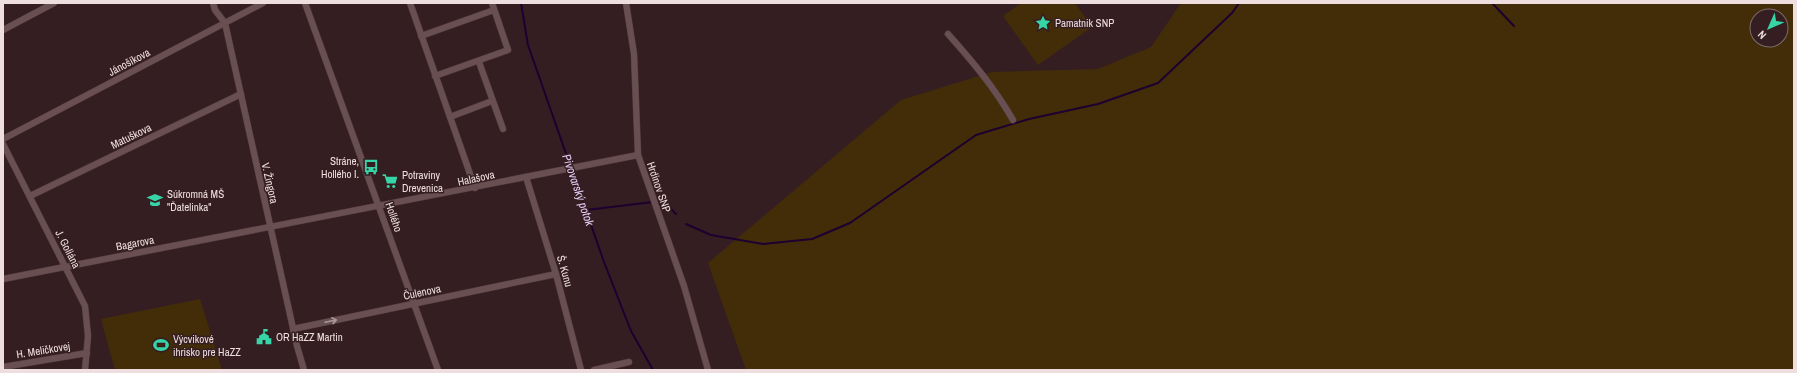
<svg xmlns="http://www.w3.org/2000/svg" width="1797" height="373" font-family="'Archivo Narrow',sans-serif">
<rect width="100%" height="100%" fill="#351e21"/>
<g fill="#432d08" fill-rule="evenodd">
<path d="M1021,3H1075L1092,27L1038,65L1003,16Z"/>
<path d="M1181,3H1794V370H746L708,263L901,100L992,72L1098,69L1151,47ZM1757,16H1781V40H1757Z"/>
<path d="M200,299L222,370H115L101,319Z"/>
</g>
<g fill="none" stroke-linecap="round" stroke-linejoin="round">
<g stroke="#1d002f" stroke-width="2">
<path d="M521,3L528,45L604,262L631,331L653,370"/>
<path d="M1492,3L1514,26"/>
<path d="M657,203L669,207L676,214"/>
<path d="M586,210L653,202"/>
<path d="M686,224L711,235L763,244L812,239L850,223L976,135L1029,119L1098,104L1158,83L1232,13L1239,3"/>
</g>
<defs>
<g id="minor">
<path d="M213,3L215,10L225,23L297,346L304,370"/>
<path d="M305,3L438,370"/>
<path d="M410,3L475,188"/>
<path d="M626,3L634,54L638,155L684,286L708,370"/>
<path d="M3,30L54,3"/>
<path d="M948,34C973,62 994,87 1013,120"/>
<path d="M421,36L494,10"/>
<path d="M479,62L503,129"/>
<path d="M435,76L508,50L492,3"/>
<path d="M450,117L492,101"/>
<path d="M3,139L263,3"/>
<path d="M3,144L85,306L88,336L85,370"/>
<path d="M526,177L556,274L581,370"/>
<path d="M30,196L241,94"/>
<path d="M3,279L638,155"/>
<path d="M293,329L556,274"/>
<path d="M3,367L87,353"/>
<path d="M594,370L629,362"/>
</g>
</defs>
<use href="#minor" stroke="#4e3b3d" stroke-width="7"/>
<use href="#minor" stroke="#694f51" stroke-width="6"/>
</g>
<defs><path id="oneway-shaft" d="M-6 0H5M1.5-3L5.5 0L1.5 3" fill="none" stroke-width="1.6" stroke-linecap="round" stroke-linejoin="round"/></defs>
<use stroke="#ac9698" href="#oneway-shaft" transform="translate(331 321) rotate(-12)"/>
<defs>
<symbol id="sight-bare" viewBox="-9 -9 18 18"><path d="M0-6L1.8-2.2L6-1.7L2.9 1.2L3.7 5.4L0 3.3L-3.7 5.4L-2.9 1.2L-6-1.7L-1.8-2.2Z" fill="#36d4a7" stroke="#351e21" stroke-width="2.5" paint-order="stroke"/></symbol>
<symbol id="bus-bare" viewBox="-9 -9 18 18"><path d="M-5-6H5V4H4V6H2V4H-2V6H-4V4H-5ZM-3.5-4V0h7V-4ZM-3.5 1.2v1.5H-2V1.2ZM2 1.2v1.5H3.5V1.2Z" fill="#36d4a7" stroke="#351e21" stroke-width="2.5" paint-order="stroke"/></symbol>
<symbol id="supermarket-bare" viewBox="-9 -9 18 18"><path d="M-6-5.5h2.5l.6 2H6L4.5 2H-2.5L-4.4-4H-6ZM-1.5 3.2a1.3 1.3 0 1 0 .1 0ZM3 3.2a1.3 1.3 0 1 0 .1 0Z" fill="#36d4a7" stroke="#351e21" stroke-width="2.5" paint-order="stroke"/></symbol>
<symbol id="school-bare" viewBox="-9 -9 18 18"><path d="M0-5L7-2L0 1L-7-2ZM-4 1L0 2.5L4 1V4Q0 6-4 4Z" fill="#36d4a7" stroke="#351e21" stroke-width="2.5" paint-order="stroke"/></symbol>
<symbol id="civic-bare" viewBox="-9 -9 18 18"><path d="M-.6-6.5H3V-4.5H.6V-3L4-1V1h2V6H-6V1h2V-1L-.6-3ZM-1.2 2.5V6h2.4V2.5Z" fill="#36d4a7" stroke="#351e21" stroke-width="2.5" paint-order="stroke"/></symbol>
<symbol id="stadium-bare" viewBox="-9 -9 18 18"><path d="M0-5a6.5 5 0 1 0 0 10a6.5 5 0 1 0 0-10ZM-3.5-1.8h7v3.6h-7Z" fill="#36d4a7" stroke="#351e21" stroke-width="2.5" paint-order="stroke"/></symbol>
</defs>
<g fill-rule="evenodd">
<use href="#sight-bare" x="1032" y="12" width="22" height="22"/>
<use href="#bus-bare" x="360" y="156" width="22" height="22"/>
<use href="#supermarket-bare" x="379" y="170" width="22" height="22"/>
<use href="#school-bare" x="144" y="189" width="22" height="22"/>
<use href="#civic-bare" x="253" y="326" width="22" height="22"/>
<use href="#stadium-bare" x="150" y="334" width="22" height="22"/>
</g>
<g text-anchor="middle" stroke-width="3" stroke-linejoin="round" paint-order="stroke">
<g font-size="11" fill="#eededf" stroke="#351e21" text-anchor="start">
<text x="1055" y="27">Pamatnik SNP</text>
<text x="359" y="165" text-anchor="end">Stráne,<tspan x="359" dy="13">Hollého I.</tspan></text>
<text x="402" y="179">Potraviny<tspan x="402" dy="13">Drevenica</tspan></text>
<text x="167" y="198">Súkromná MŠ<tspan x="167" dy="13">"Ďatelinka"</tspan></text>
<text x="276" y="341">OR HaZZ Martin</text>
<text x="173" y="343">Výcvikové<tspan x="173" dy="13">ihrisko pre HaZZ</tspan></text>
</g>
<g font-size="11" fill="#eededf" stroke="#351e21">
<text transform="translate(129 62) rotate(-28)" y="4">Jánošíkova</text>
<text transform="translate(131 136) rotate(-26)" y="4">Matuškova</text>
<text transform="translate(476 178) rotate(-12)" y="4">Halašova</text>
<text transform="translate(270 183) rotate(77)" y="4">V. Žingora</text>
<text transform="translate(659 187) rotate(71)" y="4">Hrdinov SNP</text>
<text transform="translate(394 217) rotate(71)" y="4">Hollého</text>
<text transform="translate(135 243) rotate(-11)" y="4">Bagarova</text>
<text transform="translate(68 249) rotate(63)" y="4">J. Goliána</text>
<text transform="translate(565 271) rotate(74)" y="4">Š. Kunu</text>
<text transform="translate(422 292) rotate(-12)" y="4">Čulenova</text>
<text transform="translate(43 350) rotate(-9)" y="4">H. Meličkovej</text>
</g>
<g font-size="12" font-style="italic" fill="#e2ccf5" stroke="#351e21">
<text transform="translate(578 190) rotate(71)" y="4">Pivovarský potok</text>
</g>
</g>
<rect width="1797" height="373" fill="none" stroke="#eededf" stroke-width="8"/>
<g transform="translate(1769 28) rotate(225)"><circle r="19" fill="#351e21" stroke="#7f6b6d"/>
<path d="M0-3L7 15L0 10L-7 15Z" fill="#36d4a7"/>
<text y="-6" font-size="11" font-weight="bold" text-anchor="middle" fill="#eededf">N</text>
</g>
</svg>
